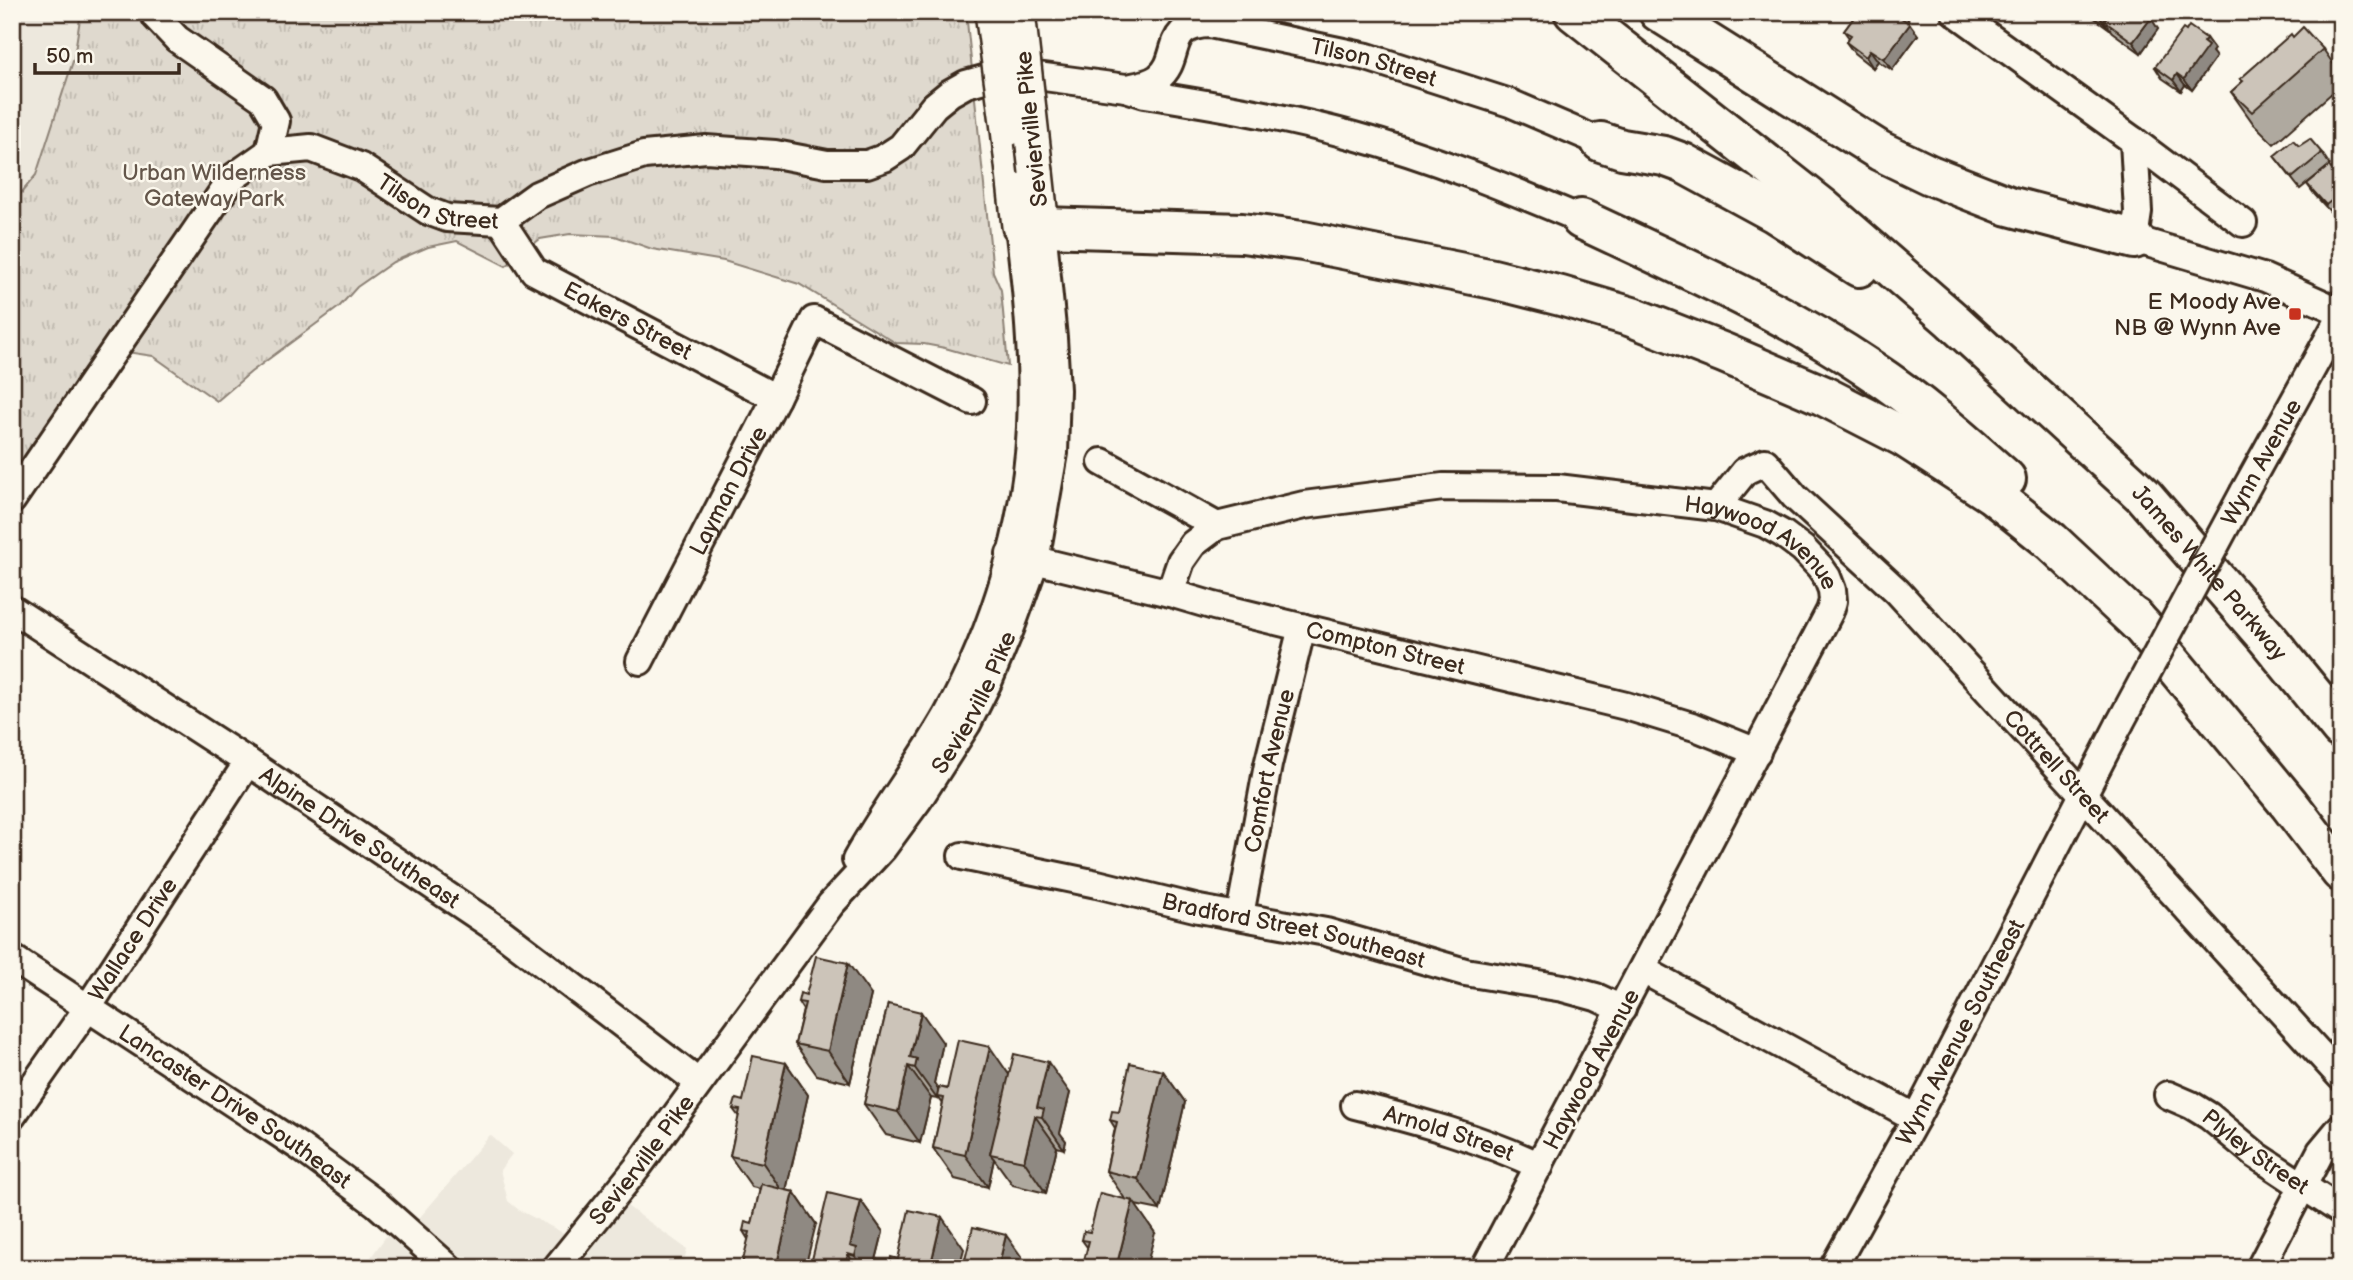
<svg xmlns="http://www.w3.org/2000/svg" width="2353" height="1280" font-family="'Balsamiq Sans',sans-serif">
<defs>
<pattern id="park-tufts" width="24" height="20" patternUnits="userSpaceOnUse" patternTransform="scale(1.75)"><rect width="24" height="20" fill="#dfd9ce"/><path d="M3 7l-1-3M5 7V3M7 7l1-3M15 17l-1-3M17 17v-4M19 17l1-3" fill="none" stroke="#c0bab0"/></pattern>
</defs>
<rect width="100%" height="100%" fill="#fbf7ec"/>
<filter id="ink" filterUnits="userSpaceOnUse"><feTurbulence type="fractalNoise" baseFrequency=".0143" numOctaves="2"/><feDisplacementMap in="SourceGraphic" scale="14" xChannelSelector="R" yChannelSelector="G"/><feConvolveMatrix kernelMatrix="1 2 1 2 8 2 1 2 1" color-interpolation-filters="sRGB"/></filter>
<g filter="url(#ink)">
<g fill="#ede8dd">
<path d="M12,12H81L74,58L36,175L12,204Z"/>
<path d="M490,1135L512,1154L500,1170L508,1201L519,1210L571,1237L549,1268H466L415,1223Z"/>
<path d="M627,1206L687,1249L682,1268H578L617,1215Z"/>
<path d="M387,1235L423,1268H363Z"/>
</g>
<path fill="url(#park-tufts)" stroke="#8d8276" stroke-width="2" d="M81,12H966L993,272L1001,290L1008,366L945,348L924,344L896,343L799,284L724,261L652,249L615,236L570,234L540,239L506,266L457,241L428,247L393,262L357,287L339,307L251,372L217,401L153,356L127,352L12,511V204L36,175L74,58Z"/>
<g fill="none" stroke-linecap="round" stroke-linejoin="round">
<defs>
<g id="minor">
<path d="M1955,12L2134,141L2243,223"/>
<path d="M156,17L177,39L263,99L276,121L269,152"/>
<path id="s1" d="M1126,88C1137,86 1148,85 1158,78C1183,59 1162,25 1210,24L1367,57L1510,103L1601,142"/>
<path d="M2134,141L2138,212L2134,239L2265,278L2341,312"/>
<path id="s2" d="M501,221L534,271L776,398"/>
<path d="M1102,462L1217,526"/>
<path d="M2244,492L2341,316"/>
<path id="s3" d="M12,500L232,178L269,152L311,148L361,167L428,211L447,218L501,221L537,195L587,173L644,155L706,149L775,154L827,164H867L884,158L901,147L934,106L950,93L966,84L984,79L1009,76H1037L1126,88L1145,94C1215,105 1285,117 1354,136C1432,157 1507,188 1581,219"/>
<path id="s4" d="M1716,507L1745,471L1765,462L1795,497L1897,591L2341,1077"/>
<path id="s5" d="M1010,554L1170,593L1214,606L1626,706L1695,727L1757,752"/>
<path id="s6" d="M1170,593L1181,561L1193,544L1217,526L1304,505L1443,487L1557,488L1716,507L1765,524L1783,534L1803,549L1820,567L1827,577L1832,590L1833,601L1830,611L1485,1268"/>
<path id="s7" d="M12,609L248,762L500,931L698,1082"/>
<path id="s8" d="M640,661L776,398L814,320L972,401"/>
<path id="s9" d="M962,856L1097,884L1199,909L1326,932L1465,972L1563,988L1596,997L1622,1009"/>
<path d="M856,860C884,810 919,765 947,716C995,629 1026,526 1031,427C1034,360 1027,293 1019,226"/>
<path id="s10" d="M1240,915L1268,765L1302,627"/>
<path id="s11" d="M12,958L300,1147L377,1204L449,1268"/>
<path d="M1643,970L1916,1118"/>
<path id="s12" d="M2168,1095L2191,1105L2209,1116L2256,1155L2341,1211"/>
<path id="s13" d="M1355,1105C1418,1121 1481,1138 1540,1166"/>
<path id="s14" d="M12,1116L87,1009L248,762"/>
<path id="s15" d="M556,1268L637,1168L831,904L883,848L919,799L967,724L989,680L1011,627L1035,561L1054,453L1056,390L1053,338L1042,227"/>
<path id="s16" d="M1833,1268L1916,1118L2120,723"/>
<path d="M2260,1268L2321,1151L2341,1127"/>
</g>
<path id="major" d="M1008,129L1019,226L1042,227L1036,172"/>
<g id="highway">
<path id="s17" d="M1574,12L1824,209L1952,320L2143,495L2267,638L2341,729"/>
<path d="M1659,12L1880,151L1930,175L2009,206L2134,239"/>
<path d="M1601,142L1622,149L1664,156L1683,163L1775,213L1859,267"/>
<path d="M1581,219C1678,265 1779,308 1869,369C1918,401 1962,440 2006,479"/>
<path d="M1042,227L1242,233L1303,241L1493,279L1561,296L1632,317L1724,353L1822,395L1904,437L1992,494L2051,541L2143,627"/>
<path d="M2135,618L2289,804L2341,872"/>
</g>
</defs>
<use href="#minor" stroke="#3b2a1e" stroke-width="32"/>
<use href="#major" stroke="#3b2a1e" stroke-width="38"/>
<use href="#highway" stroke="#3b2a1e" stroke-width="44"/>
<use href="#minor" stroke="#fbf7ec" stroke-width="26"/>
<use href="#major" stroke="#fbf7ec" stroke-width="33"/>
<use href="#highway" stroke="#fbf7ec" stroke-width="38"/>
<defs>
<path id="minor-bridge" d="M2120,723L2244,492"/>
<g id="major-bridge">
<path d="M992,12L1008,129"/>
<path d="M1018,12L1036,172"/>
</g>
</defs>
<use href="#minor-bridge" stroke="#3b2a1e" stroke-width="32" stroke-linecap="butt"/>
<use href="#major-bridge" stroke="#3b2a1e" stroke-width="38" stroke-linecap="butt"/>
<use href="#minor-bridge" stroke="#fbf7ec" stroke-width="26"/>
<use href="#major-bridge" stroke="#fbf7ec" stroke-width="33"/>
</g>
<g fill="#afa99f" stroke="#3b2a1e" stroke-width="2">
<path d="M1858,12H1903L1909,21L1908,23L1918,35L1892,70L1878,61L1873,68L1854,53L1846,42L1849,38L1844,31Z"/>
<path d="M2086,12H2142L2158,29L2141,53L2112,32L2107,26V27Z"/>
<path d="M2206,38L2214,49L2212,52L2216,57L2192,90L2185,85L2181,91L2162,78L2155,67Z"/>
<path d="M2323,49L2341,75V85L2274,144L2253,123L2231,92L2242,82L2240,79Z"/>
<path d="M2299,146L2322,153L2330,165L2300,189L2274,156Z"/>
<path d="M2341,163V215L2339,212L2334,216L2315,195L2307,184Z"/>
<path d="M806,995H871L850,1083L817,1075L795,1044L803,1010L798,1002Z"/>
<path d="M888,1004L943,1043L934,1083L939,1090L1009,1074L1070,1093L1060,1133L1066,1141L1064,1149L1057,1147L1046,1193L1013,1185L994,1159L988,1187L955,1179L933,1148L943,1104L938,1097L937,1099L931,1098L920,1143L886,1135L864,1104Z"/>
<path d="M786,1063L808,1095L786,1190L794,1192L816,1224L748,1239L743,1231L752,1224L760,1189L752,1187L730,1156L739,1117L733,1109Z"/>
<path d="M1163,1071L1185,1102L1160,1210L1135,1205L1155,1233L1087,1247L1082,1240L1125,1199L1106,1171L1115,1128L1110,1120Z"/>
<path d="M861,1201L883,1232L874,1268H810Z"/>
</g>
<g fill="#8f8982" stroke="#3b2a1e" stroke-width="2">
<path d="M2102,12H2118L2104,21L2107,27L2099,16Z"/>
<path d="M2151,18L2158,29L2141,53L2133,42Z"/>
<path d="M1910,24L1918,35L1892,70L1884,59Z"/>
<path d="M2206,38L2214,49L2212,52L2216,57L2192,90L2184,79Z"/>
<path d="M1870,50L1878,61L1873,68L1866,57Z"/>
<path d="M2177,74L2185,85L2181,91L2173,80Z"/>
<path d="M848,963L871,995L850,1083L828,1051Z"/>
<path d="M921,1012L943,1043L934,1083L939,1091L937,1099L915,1068L910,1057Z"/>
<path d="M990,1047L1012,1079L990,1154L994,1159L988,1187L965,1155Z"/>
<path d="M1048,1062L1070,1093L1060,1133L1066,1141L1064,1149L1042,1117L1037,1107Z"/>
<path d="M786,1063L808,1095L785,1195L763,1163Z"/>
<path d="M908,1066L931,1098L920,1143L898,1112Z"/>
<path d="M1163,1071L1185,1102L1160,1210L1138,1179Z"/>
<path d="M1035,1116L1057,1147L1046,1193L1024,1161Z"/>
<path d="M794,1192L816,1224L805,1268H776Z"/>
<path d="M861,1201L883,1232L874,1268H863L855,1256L850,1246Z"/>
<path d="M1133,1201L1155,1233L1146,1268H1116Z"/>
<path d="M942,1217L964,1249L959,1268H930Z"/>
<path d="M1006,1235L1028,1266V1268H998Z"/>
<path d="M848,1254L857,1268H845Z"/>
</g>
<g fill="#ccc4b9" stroke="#3b2a1e" stroke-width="2">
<path d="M1858,12H1900L1897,15L1910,24L1884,59L1870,50L1866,57L1846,42L1851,35L1844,31Z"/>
<path d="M2110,12H2142L2151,18L2133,42L2104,21Z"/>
<path d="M2189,26L2206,38L2203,42L2208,46L2184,79L2177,74L2173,80L2155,67L2183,29L2186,31Z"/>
<path d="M2303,27L2323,49L2252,112L2231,92L2243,81L2240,79L2291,34L2293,37Z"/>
<path d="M2310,139L2322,153L2292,178L2274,156L2293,140L2299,146Z"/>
<path d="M2341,163V193L2326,205L2307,184L2329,166L2331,169Z"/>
<path d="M2341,203V215L2335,207Z"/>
<path d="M816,956L848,963L828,1051L795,1044L805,1003L798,1002L800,993L806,995Z"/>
<path d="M888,1004L921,1012L910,1057L917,1059L915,1068L908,1066L898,1112L864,1104Z"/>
<path d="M958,1040L990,1047L965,1155L933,1148L944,1098L937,1097L939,1087L947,1089Z"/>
<path d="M1014,1054L1048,1062L1037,1107L1044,1109L1042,1117L1035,1116L1024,1161L990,1154Z"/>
<path d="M753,1056L786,1063L763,1163L730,1156L740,1110L733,1109L736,1099L743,1101Z"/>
<path d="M1130,1063L1163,1071L1138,1179L1106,1171L1117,1122L1110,1120L1112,1111L1119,1112Z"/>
<path d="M761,1184L794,1192L776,1268H741L750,1232L743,1231L745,1222L752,1224Z"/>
<path d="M828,1193L861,1201L850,1246L857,1248L855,1256L848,1254L845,1268H810Z"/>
<path d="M1100,1193L1133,1201L1116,1268H1082L1089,1241L1082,1240L1084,1231L1090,1232Z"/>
<path d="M909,1210L942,1217L930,1268L889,1267L891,1257L898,1259Z"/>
<path d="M973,1227L1006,1235L998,1268H963Z"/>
</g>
</g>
<rect fill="#c8321e" stroke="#fbf7ec" stroke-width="2.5" x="2288" y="307" width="14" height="14" rx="3.5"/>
<g text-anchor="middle" stroke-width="5" stroke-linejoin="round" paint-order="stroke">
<g font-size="23" fill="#3b2a1e" stroke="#fbf7ec">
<text dy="8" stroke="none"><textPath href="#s1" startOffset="284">Tilson Street</textPath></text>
<text transform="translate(1031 129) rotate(-96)" y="8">Sevierville Pike</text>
<text dy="8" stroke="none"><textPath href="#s3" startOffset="618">Tilson Street</textPath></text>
<text dy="8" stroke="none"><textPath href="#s2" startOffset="166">Eakers Street</textPath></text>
<text transform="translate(2261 462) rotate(-61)" y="8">Wynn Avenue</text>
<text dy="8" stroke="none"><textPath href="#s8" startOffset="192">Layman Drive</textPath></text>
<text dy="8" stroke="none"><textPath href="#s6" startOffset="646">Haywood Avenue</textPath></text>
<text dy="8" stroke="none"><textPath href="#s17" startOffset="849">James White Parkway</textPath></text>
<text dy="8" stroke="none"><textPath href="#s5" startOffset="387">Compton Street</textPath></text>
<text dy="8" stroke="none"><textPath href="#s15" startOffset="705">Sevierville Pike</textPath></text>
<text dy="8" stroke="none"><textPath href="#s4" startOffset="490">Cottrell Street</textPath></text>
<text dy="8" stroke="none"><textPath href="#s10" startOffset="147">Comfort Avenue</textPath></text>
<text dy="8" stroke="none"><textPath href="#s7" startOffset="416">Alpine Drive Southeast</textPath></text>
<text dy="8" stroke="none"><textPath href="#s9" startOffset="340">Bradford Street Southeast</textPath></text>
<text dy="8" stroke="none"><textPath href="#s14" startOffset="214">Wallace Drive</textPath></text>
<text dy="8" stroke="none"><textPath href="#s16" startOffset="268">Wynn Avenue Southeast</textPath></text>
<text transform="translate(1591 1069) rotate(-62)" y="8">Haywood Avenue</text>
<text dy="8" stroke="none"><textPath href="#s11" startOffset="268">Lancaster Drive Southeast</textPath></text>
<text dy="8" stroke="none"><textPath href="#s13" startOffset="98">Arnold Street</textPath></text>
<text dy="8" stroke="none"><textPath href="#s12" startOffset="105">Plyley Street</textPath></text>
<text dy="8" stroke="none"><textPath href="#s15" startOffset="138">Sevierville Pike</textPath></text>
</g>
<g font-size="23" fill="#64564a" stroke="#fbf7ec">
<text x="214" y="180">Urban Wilderness<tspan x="214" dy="26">Gateway Park</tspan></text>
</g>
<g font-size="23" fill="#3b2a1e" stroke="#fbf7ec" text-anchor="end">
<text x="2281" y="309">E Moody Ave<tspan x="2281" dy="26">NB @ Wynn Ave</tspan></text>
</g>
</g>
<rect width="2353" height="1280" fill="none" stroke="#fbf7ec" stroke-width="42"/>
<rect x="21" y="21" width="2311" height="1238" fill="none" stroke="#3b2a1e" stroke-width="2.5" filter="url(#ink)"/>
<path d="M35 63v10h144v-10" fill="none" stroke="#3b2a1e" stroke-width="3.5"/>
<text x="46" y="63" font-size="21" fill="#3b2a1e" stroke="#fbf7ec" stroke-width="5" paint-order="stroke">50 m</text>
</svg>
